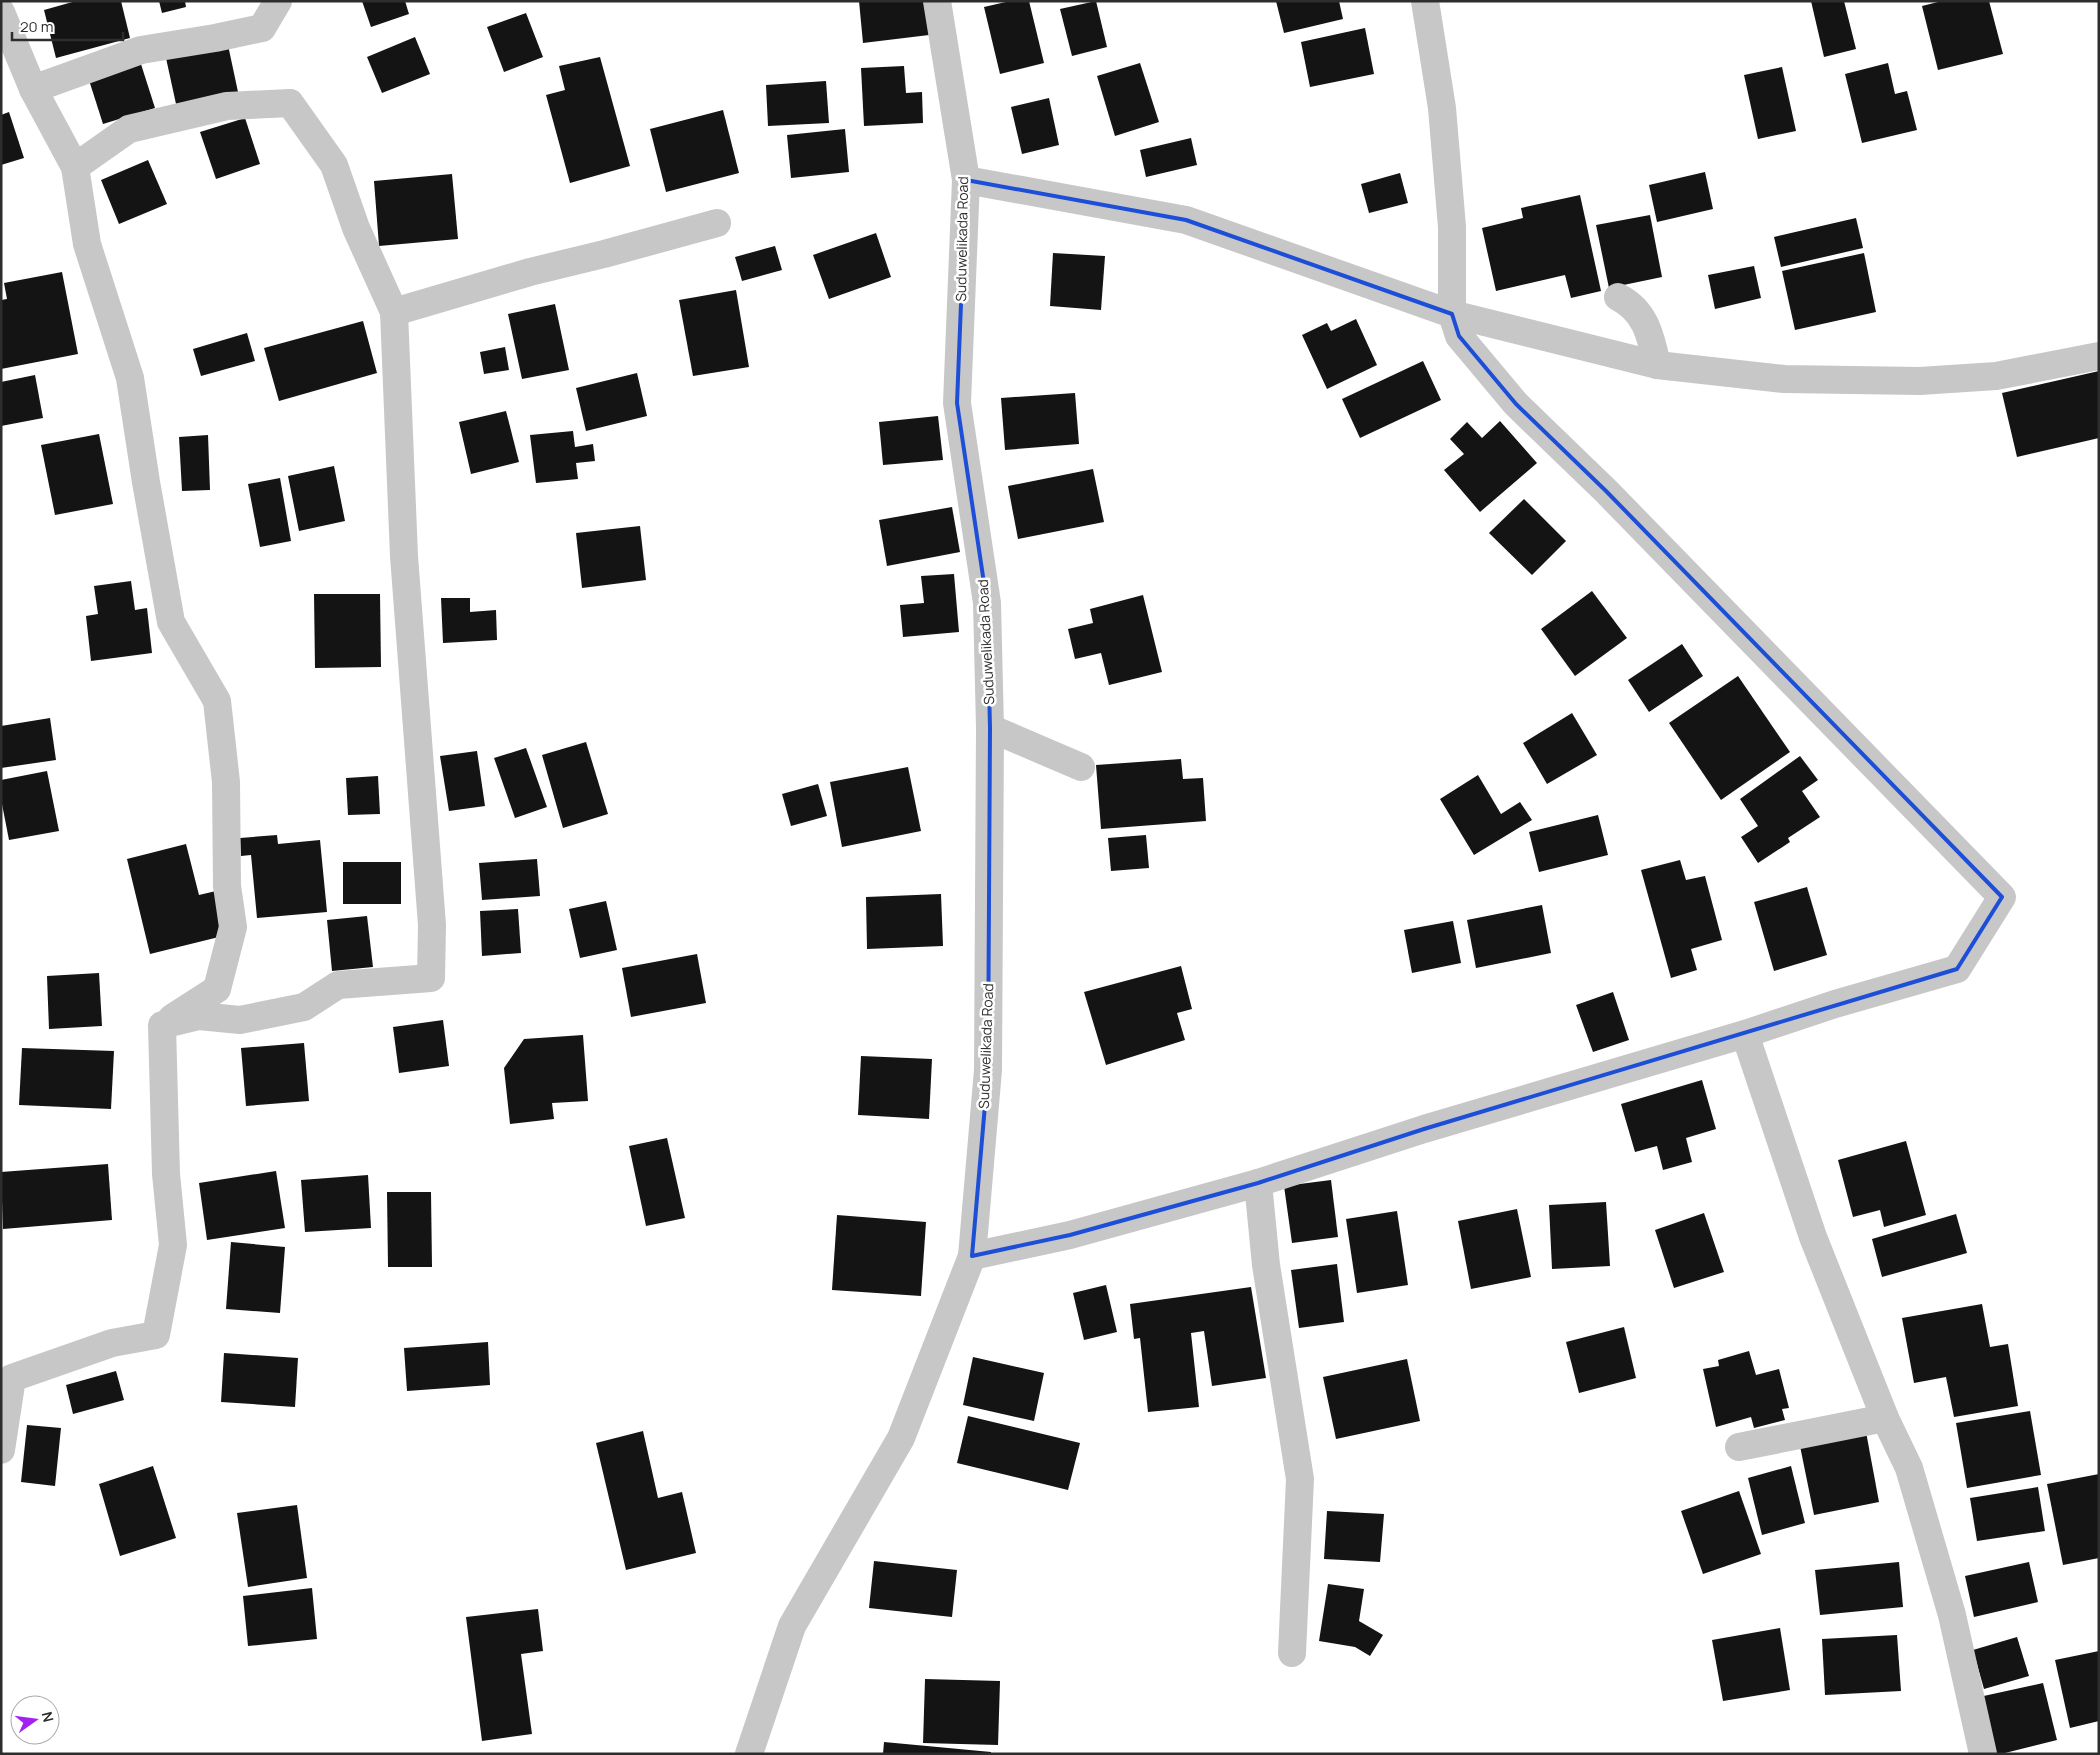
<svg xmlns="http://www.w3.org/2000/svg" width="2100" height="1755" font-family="Manrope,sans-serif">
<rect width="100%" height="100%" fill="#fff"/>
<g fill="#141414">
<path d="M76,1H121L130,38L56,58L44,10Z"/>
<path d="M159,1H185L186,7L162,13Z"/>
<path d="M362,1H405L409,14L371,27Z"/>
<path d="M859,1H925L929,35L863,43Z"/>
<path d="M1010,1H1029L1044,63L1000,74L984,7Z"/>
<path d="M1096,1L1107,47L1072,56L1060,9Z"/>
<path d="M1276,1H1339L1343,19L1284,33Z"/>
<path d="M1811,1H1844L1856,49L1824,57Z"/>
<path d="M1942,1H1989L2003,54L1938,70L1922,6Z"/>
<path d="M526,13L543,57L504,72L487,27Z"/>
<path d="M1365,28L1374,74L1310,87L1301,42Z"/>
<path d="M415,37L430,74L382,93L367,57Z"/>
<path d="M228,45L238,92L176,104L166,58Z"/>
<path d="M600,57L630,166L570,183L546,95L565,90L559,66Z"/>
<path d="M140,61L155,108L103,124L88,77Z"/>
<path d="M1140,63L1159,122L1115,136L1097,76Z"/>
<path d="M1888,63L1895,94L1907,91L1917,130L1862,143L1845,74Z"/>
<path d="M904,66L906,93L922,92L923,123L864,126L861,68Z"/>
<path d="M1782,67L1796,131L1758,139L1744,75Z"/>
<path d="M826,81L829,123L768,126L766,85Z"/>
<path d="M1049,98L1059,145L1022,154L1011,107Z"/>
<path d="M723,110L739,173L666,192L650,129Z"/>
<path d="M9,112L24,158L1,165V115Z"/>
<path d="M245,118L260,164L216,179L200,132Z"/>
<path d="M845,129L849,172L791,178L787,135Z"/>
<path d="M1191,138L1197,165L1146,177L1140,150Z"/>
<path d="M148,160L167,204L119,224L101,180Z"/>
<path d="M1705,172L1713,209L1657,222L1649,185Z"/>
<path d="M1400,173L1408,203L1369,213L1361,184Z"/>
<path d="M452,174L458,239L379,246L374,181Z"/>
<path d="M1580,195L1601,291L1571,298L1565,275L1496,291L1482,228L1523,218L1521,208Z"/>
<path d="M1650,215L1662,277L1609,288L1596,225Z"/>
<path d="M1856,218L1863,248L1781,267L1774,237Z"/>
<path d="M876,233L891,277L829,299L813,255Z"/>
<path d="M775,246L782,270L742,281L735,257Z"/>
<path d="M1053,253L1105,256L1101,310L1050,306Z"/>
<path d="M1864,253L1876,312L1795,330L1782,271Z"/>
<path d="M1754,266L1761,298L1715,309L1708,275Z"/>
<path d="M62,272L78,354L1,369V300L7,299L4,283Z"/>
<path d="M736,290L749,367L693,376L679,300Z"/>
<path d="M555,304L569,370L522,379L508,314Z"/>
<path d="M1356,319L1377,365L1327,389L1302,335L1327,323L1331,331Z"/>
<path d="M363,321L377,373L279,401L264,348Z"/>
<path d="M247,333L255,361L201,376L193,349Z"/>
<path d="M505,347L509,370L484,374L480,352Z"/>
<path d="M1423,361L1441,400L1360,438L1342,399Z"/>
<path d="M2099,371V438L2017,457L2002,393Z"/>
<path d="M637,373L647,416L586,431L576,388Z"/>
<path d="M35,375L43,418L1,426V382Z"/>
<path d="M1075,393L1079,444L1005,450L1001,398Z"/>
<path d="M506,411L519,462L471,474L459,422Z"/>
<path d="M938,416L943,460L883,465L879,422Z"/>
<path d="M1500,421L1537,463L1480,512L1444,470L1464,454L1450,439L1467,422L1482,438Z"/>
<path d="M573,431L575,447L593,444L595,461L576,463L578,479L536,483L530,435Z"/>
<path d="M99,434L113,504L55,515L41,445Z"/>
<path d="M208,435L210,490L182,491L179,437Z"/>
<path d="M334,466L345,521L299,531L288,476Z"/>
<path d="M1093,469L1104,522L1018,539L1008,486Z"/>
<path d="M280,478L291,541L260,547L248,484Z"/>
<path d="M1524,499L1566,541L1532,575L1489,533Z"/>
<path d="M952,507L960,552L887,566L879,520Z"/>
<path d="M640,526L646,580L582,588L576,533Z"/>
<path d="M954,574L959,632L903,637L900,605L924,603L921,576Z"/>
<path d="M131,581L135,610L147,608L152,653L91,661L86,616L98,614L94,586Z"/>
<path d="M1592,591L1627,638L1575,676L1541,629Z"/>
<path d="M314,594H380L381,667L315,668Z"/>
<path d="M1143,595L1162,672L1109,685L1101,653L1075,659L1068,629L1093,623L1090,609Z"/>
<path d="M441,598H470V612L496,610L497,640L443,643Z"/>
<path d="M1682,644L1703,676L1649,712L1628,680Z"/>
<path d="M1738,676L1790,752L1721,800L1669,723Z"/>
<path d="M1572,713L1597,755L1547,784L1523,743Z"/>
<path d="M50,718L56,760L1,768V726Z"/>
<path d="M586,742L608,814L563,828L542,755Z"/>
<path d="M526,748L547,807L515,818L494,758Z"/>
<path d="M477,751L485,806L449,811L440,756Z"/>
<path d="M1800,756L1818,780L1802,791L1820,817L1788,838L1790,842L1758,863L1741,837L1758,826L1740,799Z"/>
<path d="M1181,759L1183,779L1203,778L1206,821L1101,829L1096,765Z"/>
<path d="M908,767L921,831L842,847L830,782Z"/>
<path d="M47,771L59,831L9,840L1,799V780Z"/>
<path d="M1478,775L1501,814L1520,802L1532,820L1474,855L1440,799Z"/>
<path d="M378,776L380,814L348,815L346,778Z"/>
<path d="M818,784L827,816L791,826L782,794Z"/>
<path d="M1598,815L1608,855L1539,872L1529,832Z"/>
<path d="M277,835L278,844L320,840L327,912L257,918L251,855L241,856L240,838Z"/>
<path d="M1146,835L1149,868L1111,871L1108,838Z"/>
<path d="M186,844L199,895L216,891L227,935L150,954L127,859Z"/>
<path d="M537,859L540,896L482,900L479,863Z"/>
<path d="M1680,860L1686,880L1705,876L1722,940L1691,949L1697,970L1671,978L1641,870Z"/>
<rect x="343" y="862" width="58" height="42"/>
<path d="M1807,887L1827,955L1774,971L1754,902Z"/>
<path d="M941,894L943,946L867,949L866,897Z"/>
<path d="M606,901L617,950L580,958L569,909Z"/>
<path d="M1542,905L1551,953L1476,968L1467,920Z"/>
<path d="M518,909L521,953L482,956L480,911Z"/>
<path d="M367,916L373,967L332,971L327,920Z"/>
<path d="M1453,921L1461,963L1412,973L1404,930Z"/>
<path d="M697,954L706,1003L631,1017L622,968Z"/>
<path d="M1181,966L1192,1009L1177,1013L1185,1040L1106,1065L1084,992Z"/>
<path d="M99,973L102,1026L49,1029L47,976Z"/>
<path d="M1613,992L1629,1040L1593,1052L1576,1005Z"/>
<path d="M443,1020L449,1066L399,1073L393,1027Z"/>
<path d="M583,1035L588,1101L552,1103L554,1119L510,1124L504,1068L524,1039Z"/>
<path d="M304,1043L309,1101L246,1106L241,1048Z"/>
<path d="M22,1048L114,1051L111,1109L19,1105Z"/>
<path d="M861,1056L932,1059L929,1119L858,1115Z"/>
<path d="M1702,1080L1716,1129L1686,1138L1692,1162L1663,1170L1657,1146L1635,1152L1621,1104Z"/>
<path d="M667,1138L685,1218L646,1226L629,1146Z"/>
<path d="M1906,1141L1926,1215L1884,1227L1880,1210L1853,1217L1838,1160Z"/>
<path d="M108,1164L112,1220L3,1229L1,1172Z"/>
<path d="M276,1171L285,1228L207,1240L199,1183Z"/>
<path d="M368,1175L371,1228L305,1232L301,1180Z"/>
<path d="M1331,1180L1338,1237L1292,1243L1284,1186Z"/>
<path d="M387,1192H431L432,1267H388Z"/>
<path d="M1606,1202L1610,1266L1552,1269L1549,1205Z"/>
<path d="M1517,1209L1531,1277L1471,1289L1458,1221Z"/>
<path d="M1397,1211L1408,1285L1357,1293L1346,1219Z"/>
<path d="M1704,1213L1724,1272L1674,1288L1655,1230Z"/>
<path d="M1956,1214L1967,1253L1882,1277L1872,1239Z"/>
<path d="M837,1215L926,1222L921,1296L832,1290Z"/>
<path d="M231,1242L285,1247L280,1313L226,1309Z"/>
<path d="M1337,1264L1344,1322L1299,1328L1291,1270Z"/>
<path d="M1106,1285L1117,1332L1084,1340L1073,1293Z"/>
<path d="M1251,1287L1266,1378L1212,1386L1204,1331L1191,1333L1199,1407L1148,1412L1140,1338L1134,1339L1130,1304Z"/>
<path d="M1982,1304L1990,1347L2008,1344L2018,1406L1954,1417L1946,1377L1914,1383L1902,1318Z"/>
<path d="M1624,1327L1636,1378L1579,1393L1566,1342Z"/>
<path d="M488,1342L490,1385L407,1391L404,1348Z"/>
<path d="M1749,1351L1756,1375L1779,1369L1789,1408L1782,1409L1785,1420L1754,1428L1751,1417L1716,1427L1703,1369L1719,1366L1718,1360Z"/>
<path d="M224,1353L298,1358L295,1407L221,1402Z"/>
<path d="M973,1357L1044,1373L1034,1421L963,1405Z"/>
<path d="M1407,1359L1420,1421L1336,1439L1323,1377Z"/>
<path d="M116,1371L124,1400L73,1414L66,1385Z"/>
<path d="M2030,1411L2041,1475L1967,1488L1956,1423Z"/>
<path d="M968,1416L1080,1443L1068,1490L957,1463Z"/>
<path d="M27,1425L61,1428L55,1486L21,1482Z"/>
<path d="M643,1431L658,1498L682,1492L696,1553L626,1570L596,1443Z"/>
<path d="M1866,1432L1879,1502L1814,1515L1800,1446Z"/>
<path d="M153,1466L176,1538L120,1556L99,1484Z"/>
<path d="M1791,1466L1805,1523L1762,1535L1748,1478Z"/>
<path d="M2099,1474V1558L2063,1565L2047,1484Z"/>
<path d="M2038,1487L2045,1531L1977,1541L1970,1498Z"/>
<path d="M1739,1491L1761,1554L1703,1574L1681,1511Z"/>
<path d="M297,1505L307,1578L248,1587L237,1513Z"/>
<path d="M1327,1511L1384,1514L1380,1562L1324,1559Z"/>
<path d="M874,1561L957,1570L952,1617L869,1608Z"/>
<path d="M1899,1562L1903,1607L1820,1615L1815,1570Z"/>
<path d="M2029,1562L2038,1602L1974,1617L1965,1576Z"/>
<path d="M1328,1584L1364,1589L1359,1621L1383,1635L1370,1656L1355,1647L1319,1641Z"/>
<path d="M312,1588L317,1639L248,1646L243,1596Z"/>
<path d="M538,1609L543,1651L521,1654L532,1734L482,1741L466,1617Z"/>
<path d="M1780,1628L1790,1690L1723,1701L1712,1640Z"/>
<path d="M1897,1635L1901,1691L1825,1695L1822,1639Z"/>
<path d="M2017,1637L2029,1676L1984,1689L1973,1650Z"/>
<path d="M2099,1651V1721L2070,1728L2055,1660Z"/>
<path d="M925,1679L1000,1681L998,1745L923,1743Z"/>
<path d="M2043,1683L2057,1740L2001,1754H1992L1979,1697Z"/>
<path d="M884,1742L991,1752V1754H883Z"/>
</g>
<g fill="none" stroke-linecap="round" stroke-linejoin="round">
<g stroke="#c7c7c7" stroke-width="28">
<path d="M1425,1L1442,108L1452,227V314L1459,336L1516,404L1606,491L2002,897L1957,969L1835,1004L1745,1034"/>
<path d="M1,12L33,89L75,167L87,244L130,378L146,482L171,622L217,701L226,782L227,886L233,927L217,989L172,1018"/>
<path d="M33,89L141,50L215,38L262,28L278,1"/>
<path d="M966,180L1186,220L1452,314L1657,365L1784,379L1920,381L1996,376L2099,356"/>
<path d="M1618,297C1646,311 1651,337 1657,365"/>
<path d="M394,312L530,272L604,254L717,223"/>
<path d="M990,728L1081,767"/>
<path d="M1258,1183L1266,1265L1300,1479L1292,1653"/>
<path d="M972,1256L1070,1235L1258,1183L1424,1129L1745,1034L1813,1237L1885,1418L1909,1468L1952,1615L1983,1754"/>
<path d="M1739,1447L1885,1418"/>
<path d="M1,1450L12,1378L112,1343L156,1335L173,1245L166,1174L162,1025L199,1016L240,1020L304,1007L338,985L431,978L432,925L404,556L394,312L356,228L334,165L290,103L227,106L129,129L75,167"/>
<path d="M749,1754L792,1626L901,1438L972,1256L988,1070L990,728L987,603L957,403L966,180L937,1"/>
</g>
</g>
<path fill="none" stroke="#1d4ed8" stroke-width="4" stroke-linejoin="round" d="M966,180L1186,220L1452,314L1459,336L1516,404L1606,491L2002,897L1957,969L1424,1129L1258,1183L1070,1235L972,1256L988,1070L990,728L987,603L957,403Z"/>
<g text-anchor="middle" stroke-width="5" stroke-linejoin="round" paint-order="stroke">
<g font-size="14" fill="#2d2d2d" stroke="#fff">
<text transform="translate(962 239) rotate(-89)" y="5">Suduwelikada Road</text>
<text transform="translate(986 642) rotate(-93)" y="5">Suduwelikada Road</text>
<text transform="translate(986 1046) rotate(-88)" y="5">Suduwelikada Road</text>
</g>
</g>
<rect width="2100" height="1755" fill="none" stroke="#2d2d2d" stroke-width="5"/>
<g transform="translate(35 1720) rotate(76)"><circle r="24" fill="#ffffff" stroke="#ababab"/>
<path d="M0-4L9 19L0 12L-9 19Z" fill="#a422f1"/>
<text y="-8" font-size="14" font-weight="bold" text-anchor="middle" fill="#2d2d2d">N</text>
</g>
<path d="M12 32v8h111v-8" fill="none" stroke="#2d2d2d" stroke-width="2.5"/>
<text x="20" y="32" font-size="15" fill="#2d2d2d" stroke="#ffffff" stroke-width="4" paint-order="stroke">20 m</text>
</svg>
